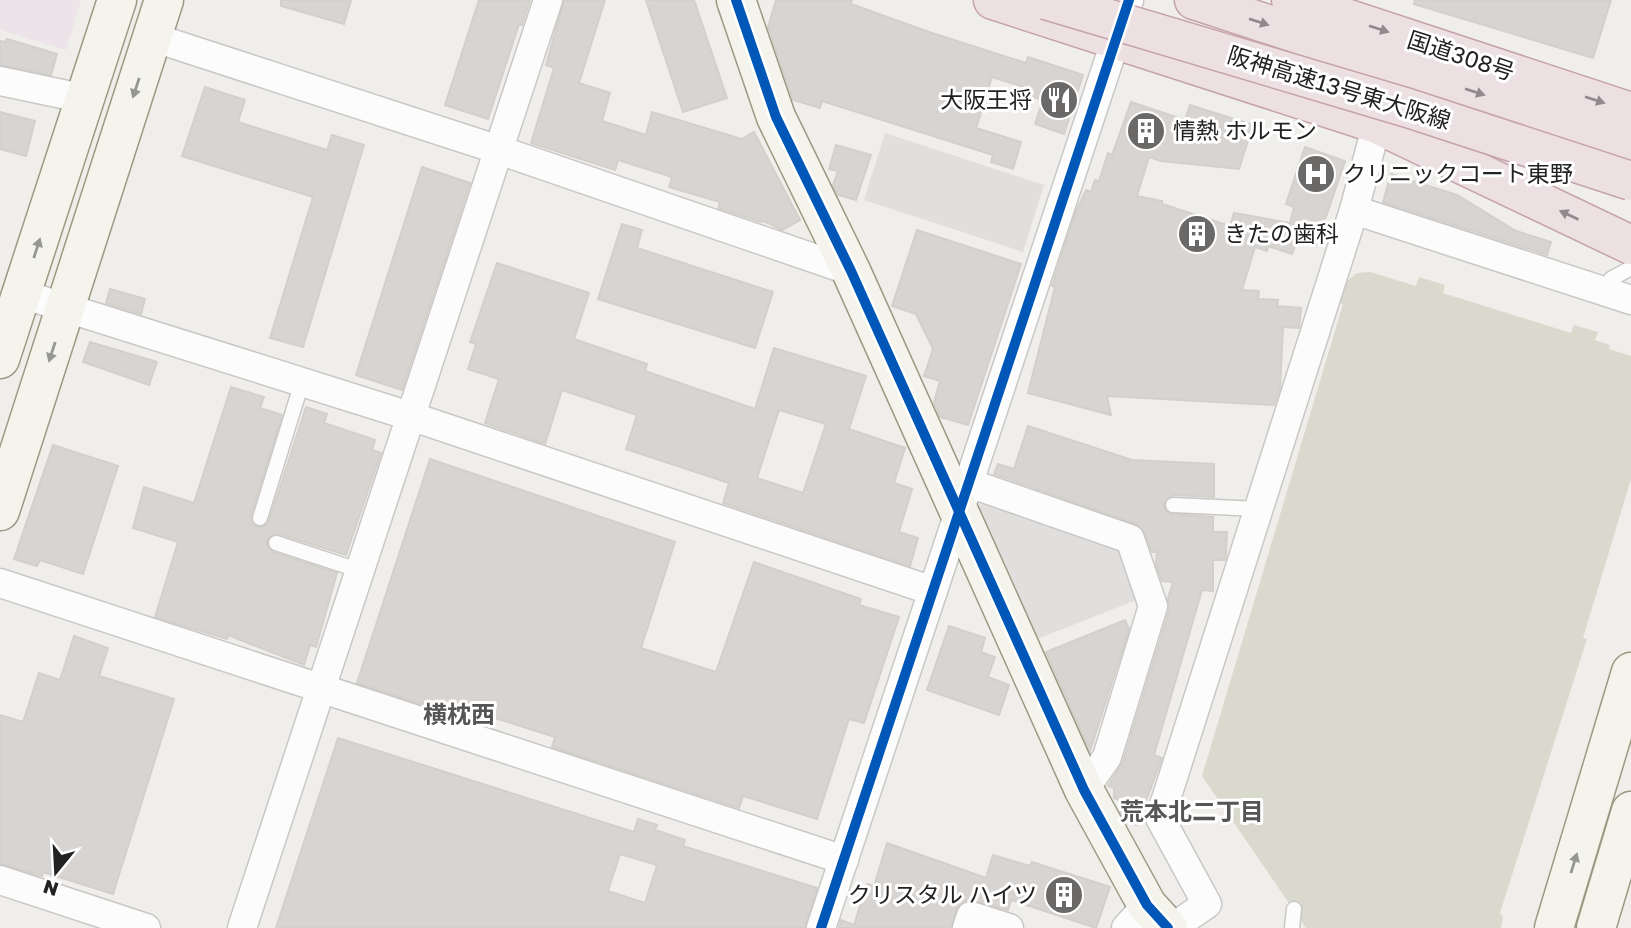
<svg xmlns="http://www.w3.org/2000/svg" width="1631" height="928" font-family="'Golos Text','Noto Sans JP',sans-serif">
<rect width="100%" height="100%" fill="#f0eeeb"/>
<path fill="#ede4e9" d="M0,0H81L66,50L0,30Z"/>
<path fill="#d9d9cd" d="M1370,272L1416,286L1419,277L1445,285L1443,293L1571,333L1574,325L1598,332L1595,340L1610,345L1609,349L1631,356V479L1583,638L1587,639L1500,913L1503,917L1501,928H1306L1202,776L1343,304L1338,302L1346,282L1357,273Z"/>
<g fill="#e0dfde">
<path d="M885,133L1044,185L1023,252L864,200Z"/>
<path d="M988,498L1126,547L1144,597L1035,640L979,506Z"/>
</g>
<g fill="#d7d4d2" stroke="#d3d0cc" stroke-width="2" fill-rule="evenodd">
<path d="M281,0H351L344,24L281,6Z"/>
<path d="M479,0H530L522,25L519,24L488,119L445,105Z"/>
<path d="M564,0H605L579,83L610,93L602,121L646,135L652,112L742,139L754,132L800,220L782,230L764,221L761,222L718,208L720,202L669,187L672,177L618,160L615,170L531,143L554,68L546,65Z"/>
<path d="M646,0H694L727,98L683,112Z"/>
<path d="M776,0H852L851,4L929,32L1026,63L1028,57L1083,75L1064,134L1035,124L1043,100L1028,95L1030,89L992,77L976,128L1021,142L1013,169L991,162L993,155L822,101L820,108L793,100L768,27Z"/>
<path d="M1415,0H1611L1593,58L1414,4Z"/>
<path d="M7,39L57,54L51,75L0,65V41L5,42Z"/>
<path d="M205,87L245,100L238,122L327,150L332,135L364,145L303,347L270,338L313,197L182,156Z"/>
<path d="M1131,102L1185,120L1190,105L1253,125L1239,169L1161,161L1149,157L1137,196L1162,201V204L1230,226L1234,213L1290,223L1294,207L1286,204L1305,147L1345,161L1316,246L1297,240L1292,254L1268,246L1267,251L1255,247L1242,290L1259,291L1258,299L1278,300L1277,306L1301,308L1299,328L1283,327L1280,388L1274,405L1107,396L1111,415L1028,393L1055,287L1052,286L1076,211L1086,190L1091,192L1095,180L1099,181L1108,153L1112,155Z"/>
<path d="M0,112L35,121L26,156L0,149Z"/>
<path d="M836,145L871,155L856,200L838,195L833,185L838,171L829,169Z"/>
<path d="M422,167L470,183L402,390L356,375Z"/>
<path d="M1391,174L1457,195L1516,231L1551,242L1547,255L1383,202Z"/>
<path d="M622,224L642,230L637,248L773,292L755,348L598,299Z"/>
<path d="M917,230L1021,264L968,425L940,417L934,402L940,381L924,376L933,349L916,314L892,306Z"/>
<path d="M497,263L589,293L574,339L647,364L645,371L755,409L774,348L866,376L849,429L905,448L894,483L912,489L899,532L918,538L910,566L723,503L729,483L626,449L637,415L562,390L545,444L485,423L499,379L468,369L476,344L470,342ZM779,410L826,424L803,493L757,478Z"/>
<path d="M110,289L145,299L141,314L106,303Z"/>
<path d="M90,342L157,362L149,385L83,362Z"/>
<path d="M231,387L264,397L260,408L282,415L251,515L257,527H263L269,521L306,407L327,414L324,423L375,440L372,450L381,453L346,555L279,534L267,539V546L273,552L337,573L316,647L310,645L304,665L228,635L227,639L155,617L178,542L133,528L144,487L194,503Z"/>
<path d="M1028,426L1132,460L1214,464V497L1173,495L1164,504L1165,510L1172,514L1213,517V532H1227L1226,556L1225,560H1213V591L1202,590L1154,755L1162,758L1137,825L1127,823L1120,811L1123,802L1114,798V788L1108,786L1123,762L1169,611L1168,598L1173,582L1162,581L1156,564L1157,552H1152L1145,533L1136,524L994,474L998,464L1014,469Z"/>
<path d="M53,445L118,466L83,574L40,560L37,566L14,559Z"/>
<path d="M430,459L675,542L641,648L716,672L754,562L861,599L859,605L899,617L864,723L849,719L817,819L743,796L739,808L552,747L555,737L476,712L475,715L426,700L424,705L357,683Z"/>
<path d="M1125,620L1129,629L1090,751L1046,652Z"/>
<path d="M949,626L985,638L981,652L995,657L988,677L1009,685L999,715L927,690Z"/>
<path d="M74,636L108,648L99,676L174,699L113,894L43,872L42,876L0,864V715L23,722L39,673L60,680Z"/>
<path d="M338,738L634,832L638,819L657,825L655,830L685,840L683,846L817,888L805,928H276ZM620,854L657,865L645,903L608,891Z"/>
<path d="M887,843L986,878L993,855L1030,866L1032,862L1110,887L1096,928L1011,900L1008,910L968,900L956,910L951,928H839L841,920L854,925L867,884L874,886Z"/>
</g>
<g fill="none" stroke-linecap="round" stroke-linejoin="round">
<defs>
<g id="lane">
<path d="M1611,279L1631,268"/>
<path d="M1173,505L1259,509"/>
<path d="M260,518L302,382"/>
<path d="M276,543L361,571"/>
<path d="M1292,928L1294,909"/>
</g>
<g id="street">
<path d="M152,37L499,150L851,271"/>
<path d="M0,81L86,99"/>
<path d="M1354,210L1631,300"/>
<path d="M22,294L413,417L933,591"/>
<path d="M969,483L1130,539L1153,606L1107,757L1084,790"/>
<path d="M0,583L844,860"/>
<path d="M0,880L146,928"/>
<path d="M242,928L548,0"/>
<path d="M821,928L1129,0"/>
<path d="M967,928L971,916L1009,928"/>
<path d="M1126,928L1147,905"/>
<path d="M1172,928L1207,904L1160,818L1354,210L1377,124"/>
</g>
<g id="secondary">
<path d="M736,0L776,117L851,271L1084,790L1147,905L1168,928"/>
<path d="M0,359L117,0"/>
<path d="M0,511L164,0"/>
<path d="M1554,928L1631,672"/>
<path d="M1596,928L1631,811"/>
</g>
<g id="highway">
<path d="M993,0L1377,124L1631,245"/>
<path d="M1194,0L1631,143"/>
<path d="M1291,0L1631,112"/>
</g>
</defs>
<use href="#lane" stroke="#c9c8c7" stroke-width="17"/>
<use href="#street" stroke="#c9c8c7" stroke-width="31"/>
<use href="#secondary" stroke="#999a82" stroke-width="41"/>
<use href="#highway" stroke="#c5a2ac" stroke-width="41"/>
<use href="#lane" stroke="#fdfcfc" stroke-width="14"/>
<use href="#street" stroke="#fdfcfc" stroke-width="28"/>
<use href="#secondary" stroke="#f4f4ed" stroke-width="38"/>
<use href="#highway" stroke="#ece0e2" stroke-width="38"/>
<defs>
<path id="highway-bridge" d="M1046,0L1408,108L1631,181"/>
</defs>
<use href="#highway-bridge" stroke="#c5a2ac" stroke-width="41" stroke-linecap="butt"/>
<use href="#highway-bridge" stroke="#ece0e2" stroke-width="38"/>
<defs>
<g id="cycleway">
<path d="M736,0L776,117L851,271L1084,790L1147,905L1168,928"/>
<path d="M821,928L1129,0"/>
</g>
</defs>
<use href="#cycleway" stroke="#fff" stroke-width="15"/>
<use href="#cycleway" stroke="#0057b8" stroke-width="10"/>
</g>
<defs><path id="oneway-solid" d="M-6-.8H1V-3.2L6.5 0L1 3.2V.8H-6Z" transform="scale(1.75)"/></defs>
<g fill="#918a8c">
<use href="#oneway-solid" transform="translate(1259 22) rotate(18)"/>
<use href="#oneway-solid" transform="translate(1379 29) rotate(18)"/>
<use href="#oneway-solid" transform="translate(1475 92) rotate(18)"/>
<use href="#oneway-solid" transform="translate(1595 100) rotate(18)"/>
<use href="#oneway-solid" transform="translate(1569 215) rotate(-155)"/>
</g>
<g fill="#969692">
<use href="#oneway-solid" transform="translate(136 88) rotate(108)"/>
<use href="#oneway-solid" transform="translate(37 248) rotate(-72)"/>
<use href="#oneway-solid" transform="translate(52 352) rotate(108)"/>
<use href="#oneway-solid" transform="translate(1574 863) rotate(-73)"/>
</g>
<defs>
<symbol id="restaurant-disc" viewBox="-11 -11 22 22"><circle r="9.5" fill="#6a6968" stroke="#fff"/><path d="M-5-6h1v4h1v-4h1v4h1v-4h1v5L-1.5 .5V6h-2V.5L-5-1ZM5-6V6H3V1.5H1.5Q1.5-4 5-6Z" fill="#fff"/></symbol>
<symbol id="building-disc" viewBox="-11 -11 22 22"><circle r="9.5" fill="#6a6968" stroke="#fff"/><path d="M-4-6H4V6H1V3H-1V6H-4ZM-2.5-4.3h1.7v1.8h-1.7ZM.8-4.3h1.7v1.8H.8ZM-2.5-1h1.7V.8h-1.7ZM.8-1h1.7V.8H.8Z" fill="#fff"/></symbol>
<symbol id="hospital-disc" viewBox="-11 -11 22 22"><circle r="9.5" fill="#6a6968" stroke="#fff"/><path d="M-5-5h3v3.5h4V-5h3V5h-3V1.5h-4V5h-3Z" fill="#fff"/></symbol>
</defs>
<g fill-rule="evenodd">
<use href="#restaurant-disc" x="1037" y="78" width="44" height="44"/>
<use href="#building-disc" x="1124" y="109" width="44" height="44"/>
<use href="#hospital-disc" x="1294" y="152" width="44" height="44"/>
<use href="#building-disc" x="1175" y="212" width="44" height="44"/>
<use href="#building-disc" x="1042" y="873" width="44" height="44"/>
</g>
<g text-anchor="middle" stroke-width="6" stroke-linejoin="round" paint-order="stroke">
<g font-size="23" fill="#222" stroke="#fff">
<text transform="translate(1461 56) rotate(18)" y="8">国道308号</text>
<text transform="translate(1339 88) rotate(17)" y="8">阪神高速13号東大阪線</text>
</g>
<g font-size="23" fill="#222" stroke="#fff" text-anchor="start">
<text x="1032" y="108" text-anchor="end">大阪王将</text>
<text x="1173" y="139">情熱 ホルモン</text>
<text x="1343" y="182">クリニックコート東野</text>
<text x="1224" y="242">きたの歯科</text>
<text x="1037" y="903" text-anchor="end">クリスタル ハイツ</text>
</g>
<g font-size="24" font-weight="bold" fill="#555" stroke="#fff">
<text x="459" y="723">横枕西</text>
<text x="1192" y="820">荒本北二丁目</text>
</g>
</g>
<g transform="translate(56 872) rotate(198)" stroke="#ffffff" stroke-width="5" paint-order="stroke">
<path d="M0-5L12 26L0 18L-12 26Z" fill="#222222"/>
<text y="-10" font-size="19" font-weight="bold" text-anchor="middle" fill="#222222">N</text>
</g>
</svg>
